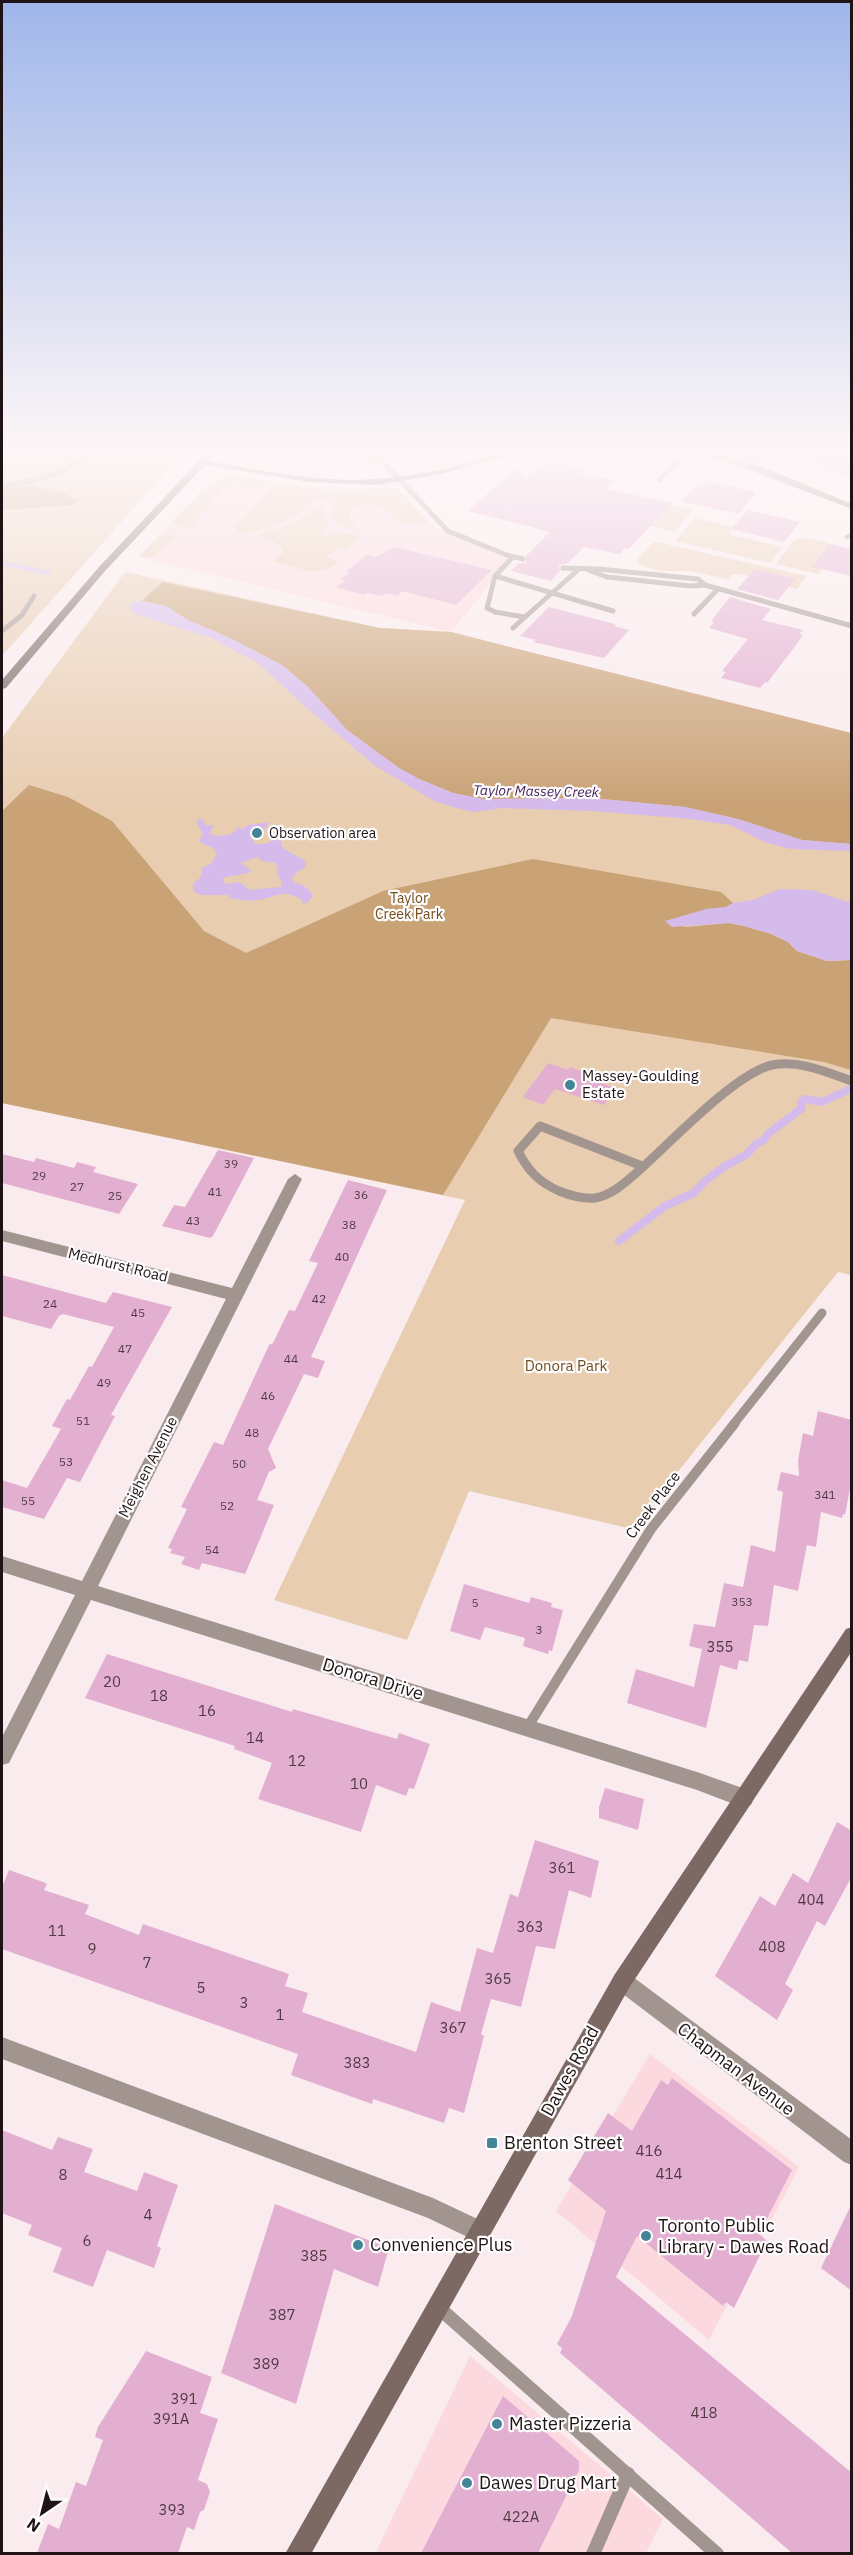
<svg xmlns="http://www.w3.org/2000/svg" width="853" height="2555" font-family="'IBM Plex Sans',sans-serif">
<rect width="100%" height="100%" fill="#faecee"/>
<g fill="#fcd9de">
<path d="M231,476L352,490L399,489L438,529L511,559L451,632L138,557L210,481Z"/>
<path d="M650,2054L799,2167L709,2340L556,2211Z"/>
<path d="M470,2356L663,2519L646,2553L375,2554Z"/>
</g>
<g fill="#e8cdb1">
<path d="M2,447H188L2,656Z"/>
<path d="M223,477H236L268,482L263,489L228,484L193,524L200,527H180L173,522L201,491Z"/>
<path d="M275,483L321,490L397,488L428,523L411,526L395,519L387,508L367,504L350,511L349,515L355,524L350,529L335,522L331,512L332,502L329,500H317C293,519 271,531 240,533L235,529L237,525Z"/>
<path d="M323,504V515L329,525L321,535L327,536L334,531L362,537L347,549L339,547L326,557L339,562C316,579 299,568 273,561L283,553L282,548L275,542L257,535L296,522Z"/>
<path d="M669,504L694,510L674,532L651,526Z"/>
<path d="M695,518L733,527L728,534L782,547L770,563L675,541Z"/>
<path d="M162,534L190,539L175,538L150,558L139,556Z"/>
<path d="M807,538L830,543L812,566L822,569L818,574L776,564L794,540Z"/>
<path d="M654,542H657L806,576L797,589L740,574L731,575L728,579C717,577 706,574 695,572C676,570 652,574 636,561Z"/>
<path d="M125,572L380,628L451,632L851,733V1275L838,1272L632,1529L469,1491L407,1640L274,1600L465,1200L2,1103V738Z"/>
</g>
<g fill="#c9a276">
<path d="M711,447H779L753,462Z"/>
<path d="M33,485L62,492L78,501L72,505L2,510V488Z"/>
<path d="M162,582L380,628L451,632L851,733V844L802,840L738,819L685,807L592,798L483,799L453,793L419,779L399,768L347,730L307,686L281,665L232,639L188,620L166,606L142,601Z"/>
<path d="M29,785L68,797L112,821L204,931L246,953L383,891L533,859L721,892L733,903L726,907L707,909L666,921L686,927L729,923L744,926L771,934L788,942L797,951L827,961L851,960V1070L824,1062L551,1018L443,1195L2,1103V811Z"/>
</g>
<g fill="#d5baec" fill-rule="evenodd">
<path d="M142,601L166,606L188,620L232,639L282,665L307,686L347,730L399,768L419,779L453,793L483,799L592,798L685,807L738,819L802,840L851,844V851L791,849L767,843L730,825L691,819L592,811L502,808L474,812L460,809L434,801L374,765L308,709L258,663L211,638L133,613L129,608L131,603Z"/>
<path d="M197,819H203L205,825H213L210,834C219,837 230,836 237,830L236,826L243,829L248,825L270,822L263,831L254,832L251,838L256,844H266L275,839L276,831L284,838L281,843L283,848L305,861L306,866L293,876L292,879L294,883C303,884 308,888 313,895L308,902L303,904L302,900C283,887 272,899 258,900C249,901 239,900 230,898L228,895H201L193,891V884L202,876L201,868L211,864L217,854L214,848L203,844L198,840L203,835L197,823ZM257,857L262,861L276,863L278,876L282,882L281,887L250,890L239,882L226,884L222,879C229,874 242,877 252,871L241,863Z"/>
<path d="M780,889L812,890L851,903V960L827,961L797,951L788,942L772,934L744,926L729,923L672,927L665,921L707,909L726,907L733,903L753,900Z"/>
</g>
<g fill="none" stroke-linecap="round" stroke-linejoin="round">
<path stroke="#d5baec" stroke-width="4.5" d="M2,563L49,573"/>
<path stroke="#d5baec" stroke-width="8" d="M619,1241L665,1206L694,1193L705,1181L725,1166L746,1155L757,1143L764,1140L769,1133L802,1108L801,1102L805,1099L822,1102L852,1088"/>
</g>
<g fill="#e2afd1">
<path d="M773,447H832L852,454V478L773,449Z"/>
<path d="M547,460L584,468L579,473L615,480L607,489L672,503L629,549L625,548L620,554L584,547L568,563L559,565L560,571L551,581L511,571L519,563H526V556L550,532L469,511L515,468L527,477Z"/>
<path d="M705,481L756,492L739,514L682,501L698,484L701,485Z"/>
<path d="M748,510L800,522L784,542L731,529Z"/>
<path d="M829,544L852,549V576L812,567Z"/>
<path d="M394,547L492,570L456,605L402,591L397,596L386,593L382,596L367,593L364,595L336,587L345,581L341,579L350,573L346,572L366,555L376,557Z"/>
<path d="M755,569L795,579L778,600L737,589Z"/>
<path d="M730,597L771,609L762,620L803,630L799,634L803,635L793,649L767,683L765,682L760,688L721,678L726,672L722,671L748,639L709,628L714,622L711,621Z"/>
<path d="M549,607L615,624L614,626L629,630L604,658L533,642L536,640L520,636Z"/>
<path d="M548,1063L568,1070L570,1067L604,1080L602,1083L616,1088L604,1105L555,1089L543,1105L523,1097Z"/>
<path d="M218,1150L254,1158L213,1236L210,1238L162,1226L174,1205L185,1207Z"/>
<path d="M2,1154L34,1162L36,1158L74,1168L77,1162L96,1167L93,1172L138,1184L119,1214L2,1183Z"/>
<path d="M348,1180L387,1190L311,1357L325,1361L318,1378L304,1374L268,1449L276,1468L269,1472L257,1500L274,1505L255,1551L245,1574L202,1563L199,1570L181,1564L185,1557L170,1553L172,1549L168,1548L187,1509L181,1507L214,1442L223,1445L269,1345L273,1343L289,1310L295,1311L318,1263L309,1261Z"/>
<path d="M2,1275L106,1303L113,1292L172,1307L111,1415L115,1416L80,1482L67,1478L44,1519L2,1507V1480L27,1488L61,1429L52,1426L67,1399L70,1400L89,1366L92,1367L114,1327L63,1314L59,1316L51,1329L2,1316Z"/>
<path d="M818,1411L852,1420V1478L845,1515L843,1514L842,1518L821,1512L816,1547L807,1545L798,1591L774,1585L768,1626L754,1625L748,1662L739,1660L737,1670L720,1665L706,1728L627,1703L636,1669L694,1687L702,1649L689,1646L694,1624L715,1627L724,1583L743,1587L751,1545L775,1552L783,1492L777,1490L781,1472L799,1476L798,1461L803,1433L813,1436Z"/>
<path d="M464,1584L529,1603L531,1597L552,1603L551,1607L563,1610L552,1651L549,1650L548,1654L523,1646L525,1638L485,1627L480,1640L450,1631Z"/>
<path d="M107,1654L292,1712L293,1709L397,1739L399,1733L430,1744L414,1789L409,1788L406,1796L376,1785L361,1832L258,1799L272,1763L234,1749L235,1746L85,1698Z"/>
<path d="M605,1788L644,1799L638,1830L599,1818V1807Z"/>
<path d="M837,1822L852,1831V1876L825,1926L817,1921L785,1984L793,1990L777,2020L715,1976L760,1896L775,1906L793,1873L808,1883Z"/>
<path d="M535,1840L599,1861L591,1898L569,1890L555,1949L536,1946L521,2007L491,1999L481,2034L484,2036L464,2113L449,2108L444,2123L373,2099L372,2104L291,2075L298,2054L2,1949V1887L9,1870L43,1882L47,1884L44,1890L89,1905L85,1914L139,1935L143,1924L289,1974L285,1986L308,1993L302,2012L416,2052L431,2002L460,2012L477,1948L493,1953L510,1894L518,1897Z"/>
<path d="M672,2078L792,2170L759,2234L767,2241L734,2308L726,2302L723,2306L637,2236L616,2277L852,2473V2553H792L560,2353L562,2348L557,2344L572,2316L606,2211L568,2180L608,2113L632,2131L661,2080L668,2085Z"/>
<path d="M2,2130L52,2150L58,2137L93,2149L84,2172L137,2191L144,2172L178,2185L157,2246L161,2248L154,2268L107,2250L93,2287L53,2272L62,2248L28,2235L32,2225L2,2213Z"/>
<path d="M852,2203V2291L821,2268Z"/>
<path d="M275,2204L389,2248L378,2287L334,2269L296,2404L221,2373Z"/>
<path d="M146,2351L212,2377L200,2413L218,2419L198,2480L207,2484L210,2492L204,2510L200,2512L194,2530L187,2527L178,2553H37L48,2524L59,2529L76,2482L86,2486L103,2440L95,2437L98,2427Z"/>
<path d="M503,2396L579,2461V2470L538,2553H421Z"/>
</g>
<g fill="none" stroke-linecap="round" stroke-linejoin="round">
<g stroke="#a29590" stroke-width="5">
<path d="M329,447L382,461L448,531L507,555L523,559"/>
<path d="M659,480L689,449"/>
<path d="M2,486C38,481 70,473 96,447"/>
<path d="M847,537L852,535"/>
<path d="M513,557L495,576L487,608L495,612L525,617L579,569"/>
<path d="M563,568L599,569L698,579L705,585"/>
<path d="M588,570L607,577L691,586L705,585L852,626"/>
<path d="M495,576L613,611"/>
<path d="M694,614L718,589"/>
<path d="M513,628L525,617"/>
<path d="M2,631L22,615L34,596"/>
</g>
<g stroke="#a29590" stroke-width="9">
<path d="M642,1166L540,1126L518,1151C528,1171 539,1182 559,1191C569,1195 584,1199 595,1198C614,1195 630,1178 644,1166C673,1140 736,1073 772,1065C800,1060 826,1072 852,1081"/>
<path d="M733,1425L822,1313"/>
</g>
<path stroke="#a29590" stroke-width="10" d="M527,1728L651,1529L735,1423"/>
<g stroke="#a29590" stroke-width="14">
<path d="M438,2307L717,2554"/>
<path d="M593,2554L628,2474"/>
</g>
<g fill="#a29590" fill-rule="evenodd">
<path d="M295,1174L302,1179L98,1586L697,1772L751,1791L754,1798L751,1805L744,1808L697,1790L91,1600L9,1763L2,1765V1737L75,1595L2,1572V1556L82,1581L226,1299L2,1241V1230L232,1288L288,1179Z"/>
<path d="M622,1971L629,1974L852,2140V2165L844,2162L615,1988L612,1981L615,1974Z"/>
<path d="M2,2037L433,2198L488,2224L491,2232L488,2240L480,2243L428,2218L2,2059Z"/>
</g>
<g fill="#7c6963" fill-rule="evenodd">
<path d="M212,447H221L209,461C264,471 320,483 376,479C428,476 478,460 528,447H542L437,475L376,485L310,482L205,465L105,571L6,688L2,689V680L99,567Z"/>
<path d="M676,447C726,447 804,485 852,504V509L736,465Z"/>
<path d="M852,1627V1651L629,1988L311,2554H285L615,1974L846,1629Z"/>
</g>
</g>
<linearGradient id="sky" x2="0" y2="1"><stop stop-color="#a0b6ea"/><stop offset="0.56" stop-color="#fdf6f7"/><stop offset="1" stop-color="#fdf6f7" stop-opacity="0"/></linearGradient>
<rect width="853" height="805" fill="url(#sky)"/>
<g fill="#438496" stroke="#fdfdfd" stroke-width="2">
<circle cx="257" cy="833" r="6"/>
<circle cx="570" cy="1085" r="6"/>
<rect x="486" y="2137" width="12" height="12" rx="3"/>
<circle cx="646" cy="2236" r="6"/>
<circle cx="358" cy="2245" r="6"/>
<circle cx="497" cy="2424" r="6"/>
<circle cx="467" cy="2483" r="6"/>
</g>
<g text-anchor="middle" stroke-width="4.5" stroke-linejoin="round" paint-order="stroke">
<g font-size="12" fill="#503a44">
<text x="231" y="1168">39</text>
<text x="39" y="1180">29</text>
<text x="77" y="1191">27</text>
<text x="215" y="1196">41</text>
<text x="361" y="1199">36</text>
<text x="115" y="1200">25</text>
<text x="193" y="1225">43</text>
<text x="349" y="1229">38</text>
<text x="342" y="1261">40</text>
<text x="319" y="1303">42</text>
<text x="50" y="1308">24</text>
<text x="138" y="1317">45</text>
<text x="125" y="1353">47</text>
<text x="291" y="1363">44</text>
<text x="104" y="1387">49</text>
<text x="268" y="1400">46</text>
<text x="83" y="1425">51</text>
<text x="252" y="1437">48</text>
<text x="66" y="1466">53</text>
<text x="239" y="1468">50</text>
<text x="825" y="1499">341</text>
<text x="28" y="1505">55</text>
<text x="227" y="1510">52</text>
<text x="212" y="1554">54</text>
<text x="742" y="1606">353</text>
<text x="475" y="1607">5</text>
<text x="539" y="1634">3</text>
</g>
<g font-size="14" font-style="italic" fill="#45225d" stroke="#fdfdfd">
<text transform="translate(536 791) rotate(1)" y="5">Taylor Massey Creek</text>
</g>
<g font-size="14" fill="#1f1315" stroke="#fdfdfd" text-anchor="start">
<text x="269" y="838">Observation area</text>
</g>
<g font-size="14" fill="#734c19" stroke="#fdfdfd">
<text x="409" y="903">Taylor<tspan x="409" dy="16">Creek Park</tspan></text>
</g>
<g font-size="15" fill="#1f1315" stroke="#fdfdfd" text-anchor="start">
<text x="582" y="1081">Massey-Goulding<tspan x="582" dy="17">Estate</tspan></text>
</g>
<g font-size="15" fill="#1f1315" stroke="#fdfdfd">
<text transform="translate(118 1265) rotate(14)" y="5">Medhurst Road</text>
<text transform="translate(148 1467) rotate(-63)" y="5">Meighen Avenue</text>
<text transform="translate(653 1505) rotate(-53)" y="5">Creek Place</text>
</g>
<g font-size="15" fill="#734c19" stroke="#fdfdfd">
<text x="566" y="1371">Donora Park</text>
</g>
<g font-size="15" fill="#503a44">
<text x="720" y="1652">355</text>
<text x="112" y="1687">20</text>
<text x="159" y="1701">18</text>
<text x="207" y="1716">16</text>
<text x="255" y="1743">14</text>
<text x="297" y="1766">12</text>
<text x="359" y="1789">10</text>
<text x="562" y="1873">361</text>
<text x="811" y="1905">404</text>
<text x="530" y="1932">363</text>
<text x="57" y="1936">11</text>
<text x="772" y="1952">408</text>
<text x="92" y="1954">9</text>
<text x="147" y="1968">7</text>
<text x="498" y="1984">365</text>
<text x="201" y="1993">5</text>
<text x="244" y="2008">3</text>
<text x="280" y="2020">1</text>
<text x="453" y="2033">367</text>
<text x="357" y="2068">383</text>
<text x="649" y="2156">416</text>
<text x="669" y="2179">414</text>
<text x="63" y="2180">8</text>
<text x="148" y="2220">4</text>
<text x="87" y="2246">6</text>
<text x="314" y="2261">385</text>
<text x="282" y="2320">387</text>
<text x="266" y="2369">389</text>
<text x="184" y="2404">391</text>
<text x="704" y="2418">418</text>
<text x="171" y="2424">391A</text>
<text x="172" y="2515">393</text>
<text x="521" y="2522">422A</text>
</g>
<g font-size="18" fill="#1f1315" stroke="#fdfdfd">
<text transform="translate(373 1679) rotate(17)" y="6">Donora Drive</text>
<text transform="translate(736 2069) rotate(37)" y="6">Chapman Avenue</text>
<text transform="translate(570 2071) rotate(-61)" y="6">Dawes Road</text>
</g>
<g font-size="18" fill="#1f1315" stroke="#fdfdfd" text-anchor="start">
<text x="504" y="2149">Brenton Street</text>
<text x="658" y="2232">Toronto Public<tspan x="658" dy="21">Library - Dawes Road</tspan></text>
<text x="370" y="2251">Convenience Plus</text>
<text x="509" y="2430">Master Pizzeria</text>
<text x="479" y="2489">Dawes Drug Mart</text>
</g>
</g>
<rect width="853" height="2555" fill="none" stroke="#1f1315" stroke-width="6"/>
<g transform="translate(42 2513) rotate(215)" stroke="#fdfdfd" stroke-width="4.5" paint-order="stroke">
<path d="M0-4.5L10 22L0 15L-10 22Z" fill="#1f1315"/>
<text y="-9" font-size="16" font-weight="bold" text-anchor="middle" fill="#1f1315">N</text>
</g>
</svg>
